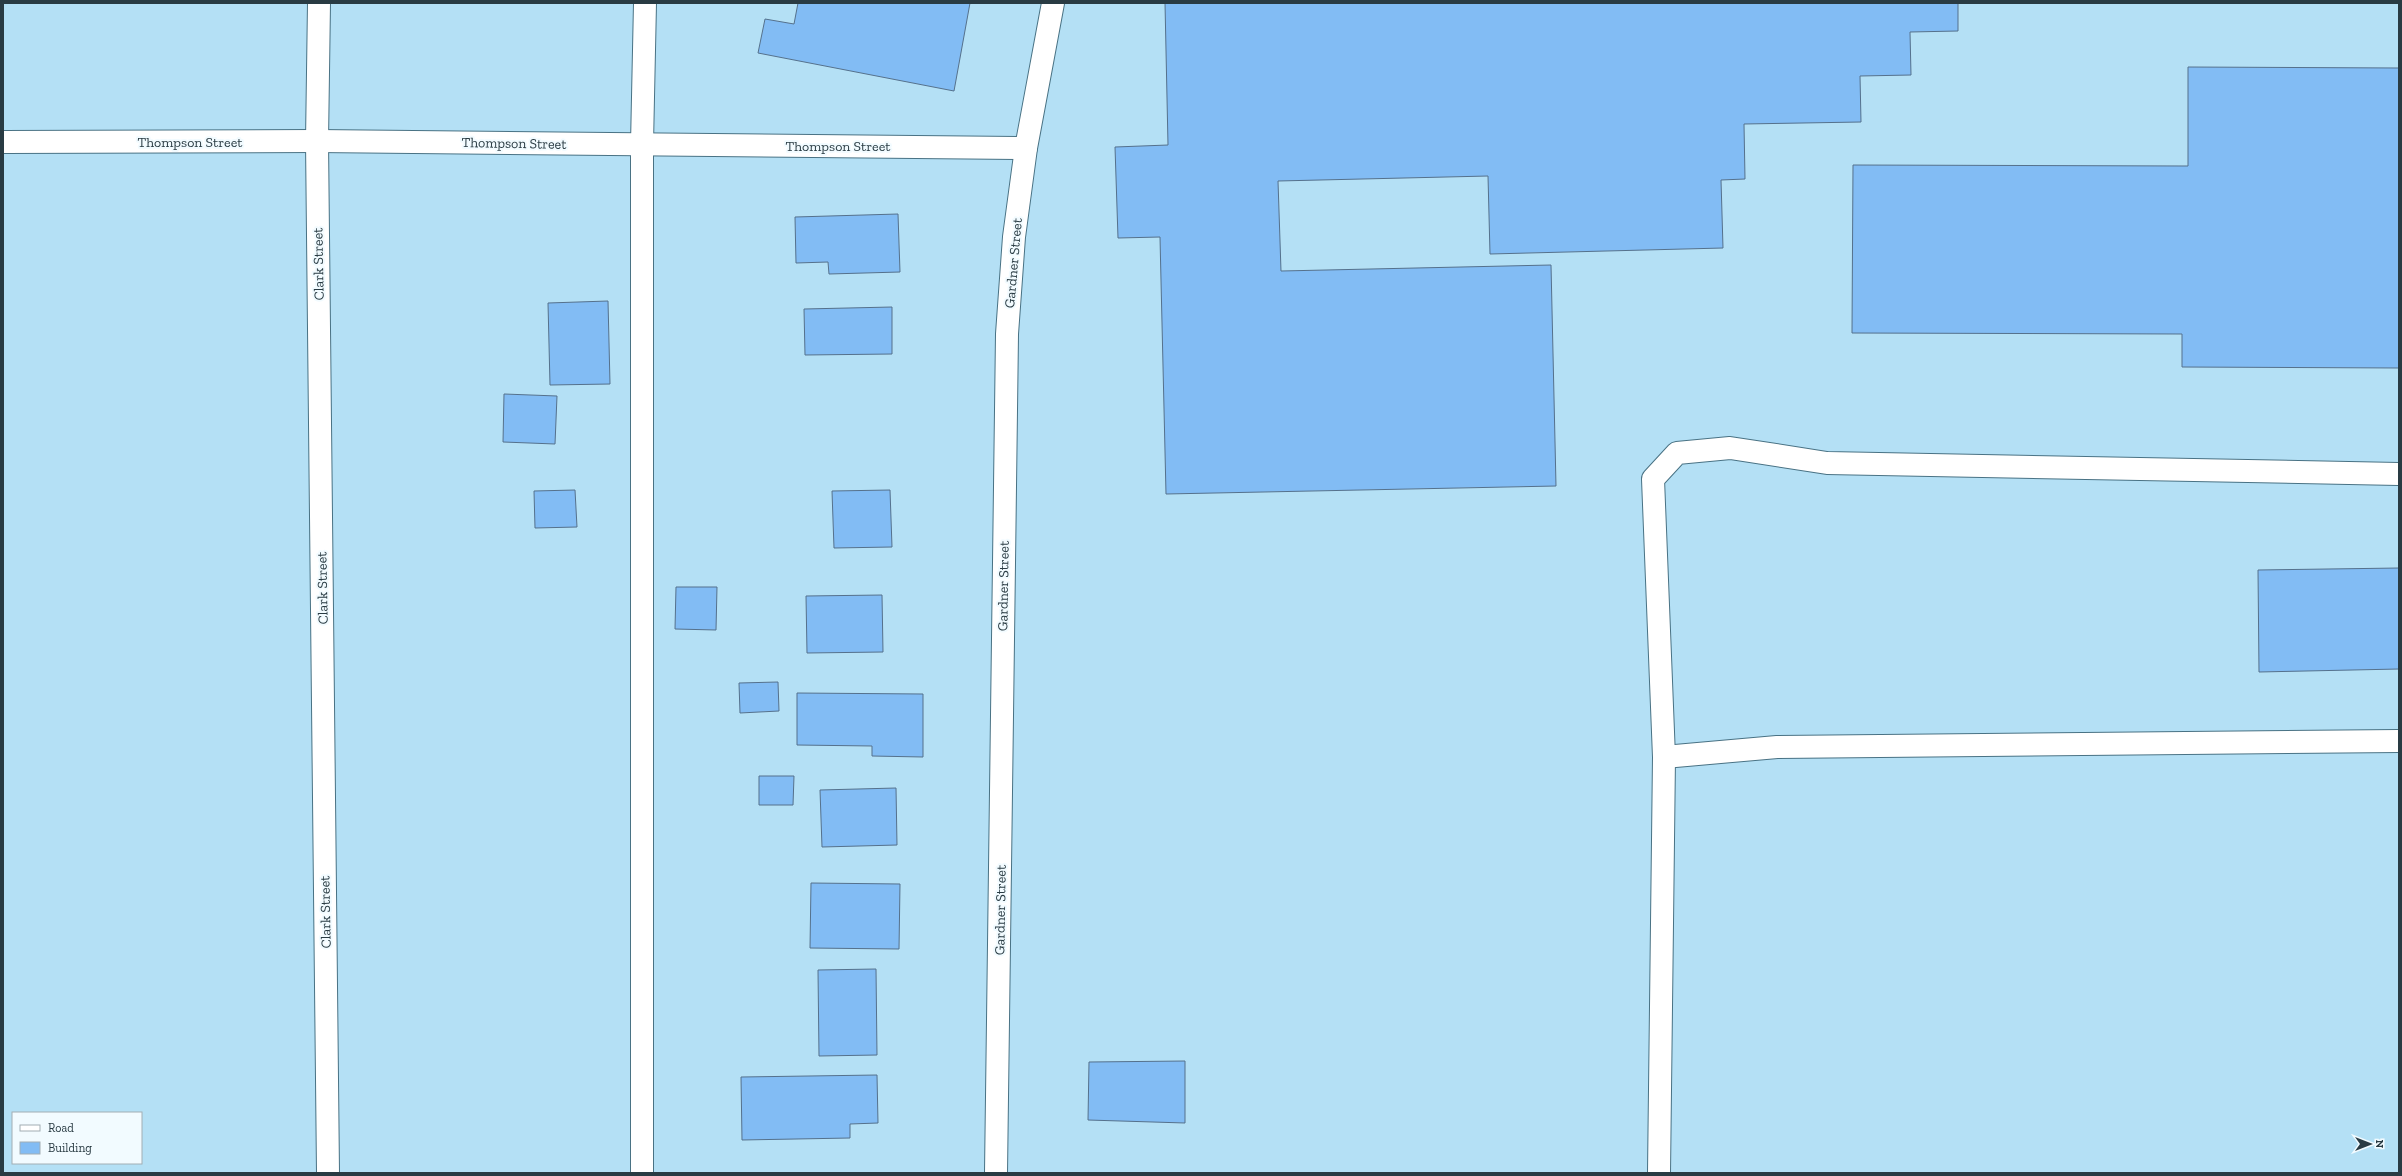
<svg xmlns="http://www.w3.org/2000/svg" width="2402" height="1176" font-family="'Zilla Slab',serif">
<rect width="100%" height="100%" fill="#b4e0f5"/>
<g fill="#82bcf4" stroke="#55718c">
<path d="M798,3H970L954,91L758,53L765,19L794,24Z"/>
<path d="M1165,3H1958V31L1910,32L1911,75L1860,76L1861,122L1744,124L1745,179L1721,180L1723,248L1490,254L1488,176L1278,181L1281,271L1551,265L1556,486L1166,494L1160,237L1118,238L1115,147L1168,145Z"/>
<path d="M2188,67L2399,68V368L2182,367V334L1852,333L1853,165L2188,166Z"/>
<path d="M898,214L900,272L829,274L828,262L796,263L795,217Z"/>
<path d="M608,301L610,384L550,385L548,303Z"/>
<path d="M892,307V354L805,355L804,309Z"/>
<path d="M504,394L557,396L555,444L503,442Z"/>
<path d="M575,490L577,527L535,528L534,491Z"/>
<path d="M890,490L892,547L834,548L832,491Z"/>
<path d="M2399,568V669L2259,672L2258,570Z"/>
<path d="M676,587H717L716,630L675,629Z"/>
<path d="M882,595L883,652L807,653L806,596Z"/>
<path d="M778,682L779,711L740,713L739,683Z"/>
<path d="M797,693L923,694V757L872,756V746L797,745Z"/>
<path d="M759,776H794L793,805H759Z"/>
<path d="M896,788L897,845L822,847L820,790Z"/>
<path d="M811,883L900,884L899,949L810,948Z"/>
<path d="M876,969L877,1055L819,1056L818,970Z"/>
<path d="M1185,1061V1123L1088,1120L1089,1062Z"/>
<path d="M877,1075L878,1123L850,1124V1138L742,1140L741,1077Z"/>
</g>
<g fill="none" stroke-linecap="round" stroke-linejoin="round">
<defs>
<g id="minor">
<path d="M319,3L317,141L328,1173"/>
<path d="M3,142L317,141L1026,148"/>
<path d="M1664,757L1777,747L2399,741"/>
<path d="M642,1173V144L645,3"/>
<path d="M1659,1173L1664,757L1653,479L1677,453L1730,448L1827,463L2399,474"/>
</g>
<path id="major" d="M996,1173L1007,334L1014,237L1026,148L1053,3"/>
</defs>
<use href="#minor" stroke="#497284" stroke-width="24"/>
<use href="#major" stroke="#497284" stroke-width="24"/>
<use href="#minor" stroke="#fff" stroke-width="22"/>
<use href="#major" stroke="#fff" stroke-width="22"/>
</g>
<g text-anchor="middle" stroke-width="4" stroke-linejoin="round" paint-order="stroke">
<g font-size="14" fill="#293b43" stroke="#f2fbff">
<text x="190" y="147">Thompson Street</text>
<text transform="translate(514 143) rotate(1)" y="5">Thompson Street</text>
<text x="838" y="151">Thompson Street</text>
<text transform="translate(1013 263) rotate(-85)" y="5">Gardner Street</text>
<text transform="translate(318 264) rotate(-91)" y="5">Clark Street</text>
<text transform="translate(1003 586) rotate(-89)" y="5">Gardner Street</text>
<text transform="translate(322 588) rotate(-91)" y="5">Clark Street</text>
<text transform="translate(1000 910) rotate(-89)" y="5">Gardner Street</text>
<text transform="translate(325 912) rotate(-91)" y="5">Clark Street</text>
</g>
</g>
<rect width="2402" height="1176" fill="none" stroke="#293b43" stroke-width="8"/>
<rect x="12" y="1112" width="130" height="52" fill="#f2fbff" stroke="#a2aeb4"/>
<rect x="20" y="1125" width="20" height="6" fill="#ffffff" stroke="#a2aeb4"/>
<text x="48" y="1132" font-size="12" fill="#293b43">Road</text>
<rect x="20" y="1142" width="20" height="12" fill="#82bcf4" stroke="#a2aeb4"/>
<text x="48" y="1152" font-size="12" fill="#293b43">Building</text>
<g transform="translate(2370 1144) rotate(90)" stroke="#f2fbff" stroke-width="3" paint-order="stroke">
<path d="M0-3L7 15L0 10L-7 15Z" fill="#293b43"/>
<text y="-6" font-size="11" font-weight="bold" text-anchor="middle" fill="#293b43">N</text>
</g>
</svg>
